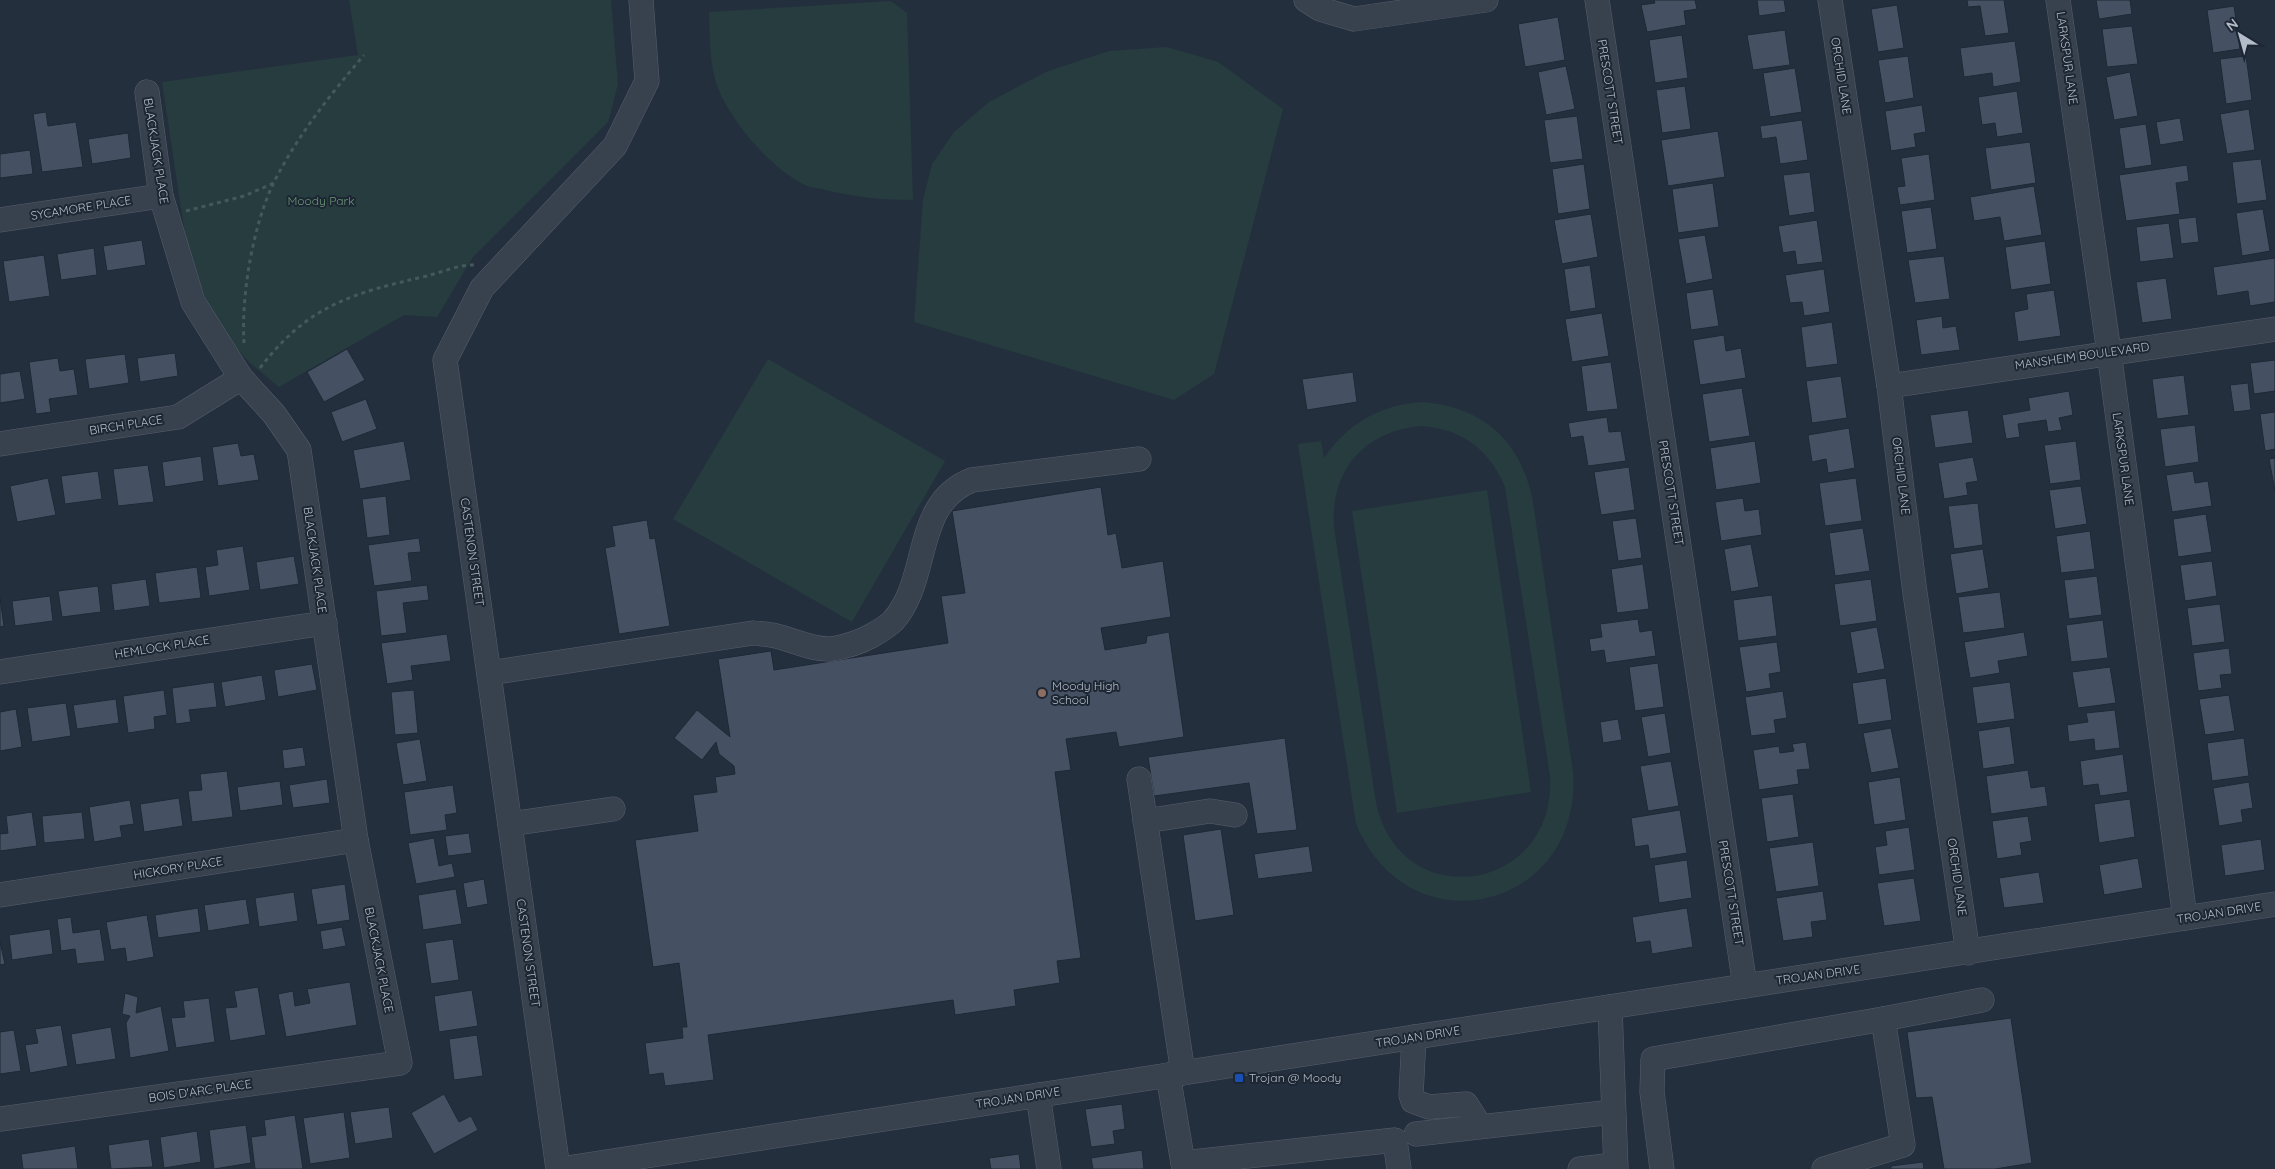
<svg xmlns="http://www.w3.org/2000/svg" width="2275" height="1169" font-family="Quicksand,sans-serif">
<rect width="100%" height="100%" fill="#242f3e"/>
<g fill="#263c3f" fill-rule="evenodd">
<path d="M349,0H611L618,84L608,122L473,257L437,317L404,315L279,387L250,363L223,334L203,293L185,235L162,82L358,55Z"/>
<path d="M891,1L907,13L913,200C882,200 852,197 822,189C816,188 808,187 803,184C771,168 731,122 718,88C709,65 710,36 709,12Z"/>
<path d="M1167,47L1218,62L1283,109L1214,374L1174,400L914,322L923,200L932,164L954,132L989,102L1046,72L1109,51Z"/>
<path d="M768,359L945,461L852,622L673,519Z"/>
<path d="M1422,402C1482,407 1518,438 1532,496L1573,772C1583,910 1409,952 1356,824L1298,444L1321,441L1324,458C1348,423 1380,405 1422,402ZM1422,426C1462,429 1490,450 1505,487L1550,776C1557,892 1401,917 1376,803L1334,527C1330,470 1365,430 1422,426Z"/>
<path d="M1487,490L1531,792L1397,813L1352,511Z"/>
</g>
<g fill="#455162" stroke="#1f2835">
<path d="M1654,0H1695L1697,9L1684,11L1686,25L1647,32L1641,5L1655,3Z"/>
<path d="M1757,0H1784L1786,12L1759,16Z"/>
<path d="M1967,0H2004L2009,33L1985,36L1980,6L1968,7Z"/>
<path d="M2096,0H2130L2132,14L2099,19Z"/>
<path d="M1897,5L1904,48L1878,52L1871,9Z"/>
<path d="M2234,6L2240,49L2213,53L2207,10Z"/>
<path d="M1558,17L1565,60L1525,67L1518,24Z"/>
<path d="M2132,26L2138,64L2107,67L2102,29Z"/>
<path d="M1785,30L1790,65L1753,70L1747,35Z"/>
<path d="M1682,35L1688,78L1655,83L1649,40Z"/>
<path d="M2015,41L2021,82L1993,87L1992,73L1964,77L1960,48Z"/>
<path d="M1908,56L1914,98L1885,103L1878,60Z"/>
<path d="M2246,56L2252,100L2226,104L2220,59Z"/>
<path d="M1566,66L1575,109L1546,115L1538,72Z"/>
<path d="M1795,68L1802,112L1770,117L1763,73Z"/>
<path d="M2130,72L2138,116L2114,120L2106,77Z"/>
<path d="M1685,86L1691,129L1662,133L1656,90Z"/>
<path d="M2017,91L2023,133L1997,137L1995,123L1982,125L1978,97Z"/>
<path d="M1922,105L1926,132L1914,134L1916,147L1891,151L1885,111Z"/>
<path d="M2249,109L2255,150L2227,154L2220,114Z"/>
<path d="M46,112L48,126L76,122L83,167L42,172L33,114Z"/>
<path d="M1577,116L1583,159L1550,163L1544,120Z"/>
<path d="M2180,118L2184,141L2160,145L2156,122Z"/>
<path d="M1802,120L1808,160L1780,164L1776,137L1762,139L1760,126Z"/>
<path d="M2146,124L2152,165L2125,169L2119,128Z"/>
<path d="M1718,131L1725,177L1668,186L1661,140Z"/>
<path d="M128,133L131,158L92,164L88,139Z"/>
<path d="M2030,142L2036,183L1991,190L1985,148Z"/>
<path d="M30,150L33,174L0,178V154Z"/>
<path d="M1929,154L1935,200L1900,205L1897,187L1905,186L1901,158Z"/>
<path d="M2261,159L2267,200L2237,204L2232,162Z"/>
<path d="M1584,164L1590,209L1558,214L1552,169Z"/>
<path d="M2187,165L2189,181L2176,183L2180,214L2126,221L2119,175Z"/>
<path d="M1810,172L1815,212L1789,216L1783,175Z"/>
<path d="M1713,183L1719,227L1678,233L1672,189Z"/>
<path d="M2034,186L2042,235L2004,241L2000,217L1974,221L1970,197Z"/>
<path d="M1931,207L1937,249L1907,253L1901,211Z"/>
<path d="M2263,209L2270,251L2242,256L2236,213Z"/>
<path d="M1591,214L1598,257L1562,264L1554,220Z"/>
<path d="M2196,217L2199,242L2181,244L2178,219Z"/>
<path d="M1817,220L1823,262L1797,265L1795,251L1783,253L1778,226Z"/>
<path d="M2169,223L2174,258L2140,262L2136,227Z"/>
<path d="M1705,235L1713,279L1686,284L1678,239Z"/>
<path d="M142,240L146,265L107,271L103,246Z"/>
<path d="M2045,241L2051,284L2011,290L2005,247Z"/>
<path d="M94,248L97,275L61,280L57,254Z"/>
<path d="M44,255L50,296L9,302L3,261Z"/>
<path d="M1944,256L1950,299L1915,303L1908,260Z"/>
<path d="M2275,258V302L2250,306L2248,291L2217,296L2213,267Z"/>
<path d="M1590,265L1596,308L1570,312L1564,269Z"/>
<path d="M1824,269L1830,312L1804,316L1802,302L1790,303L1785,275Z"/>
<path d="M2166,278L2172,319L2142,323L2136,282Z"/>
<path d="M1713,289L1719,326L1691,330L1686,293Z"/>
<path d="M2054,290L2061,336L2018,342L2014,312L2028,309L2026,294Z"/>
<path d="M1602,313L1609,356L1572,362L1565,319Z"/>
<path d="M1942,316L1943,328L1956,326L1960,350L1921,355L1916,320Z"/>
<path d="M1832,322L1838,364L1806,368L1801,327Z"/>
<path d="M1724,335L1726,351L1741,348L1746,378L1700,385L1693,340Z"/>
<path d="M347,349L365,380L324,402L307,372Z"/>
<path d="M175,353L178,376L140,382L137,358Z"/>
<path d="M125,354L129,383L89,389L85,359Z"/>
<path d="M58,358L60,371L74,369L78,395L49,399L51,412L36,414L29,362Z"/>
<path d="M2275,360V391L2254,394L2250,363Z"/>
<path d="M1611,362L1618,409L1587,412L1581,366Z"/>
<path d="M20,371L25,399L0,403V374Z"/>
<path d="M1353,372L1357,402L1307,410L1302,379Z"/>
<path d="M2184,375L2189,415L2157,419L2152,379Z"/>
<path d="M1841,376L1847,418L1812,423L1806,381Z"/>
<path d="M2248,383L2251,410L2234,412L2230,385Z"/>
<path d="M1742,388L1750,436L1709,442L1702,394Z"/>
<path d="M2069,391L2073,415L2059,418L2062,430L2048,432L2046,420L2018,424L2020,437L2006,439L2002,415L2030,410L2028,398Z"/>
<path d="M366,399L377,429L342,442L331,412Z"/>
<path d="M1968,410L1973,443L1935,448L1930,415Z"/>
<path d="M2275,412V449L2265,451L2260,414Z"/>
<path d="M1607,417L1609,432L1621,431L1626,461L1588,466L1583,436L1571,438L1568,423Z"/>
<path d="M2195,425L2199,462L2165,467L2160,429Z"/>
<path d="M1849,428L1855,468L1828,473L1826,459L1812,462L1808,435Z"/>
<path d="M404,441L411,480L360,489L353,450Z"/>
<path d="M1755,441L1761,483L1716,490L1710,448Z"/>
<path d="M2076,441L2081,480L2050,484L2044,445Z"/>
<path d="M238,443L241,456L254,454L259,480L218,486L212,447Z"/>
<path d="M201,456L204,481L165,487L162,462Z"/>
<path d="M1973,457L1978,481L1966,483L1968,495L1944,499L1938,463Z"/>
<path d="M2275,458V491L2269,459Z"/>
<path d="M148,465L154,502L118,506L113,469Z"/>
<path d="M1629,467L1635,510L1601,515L1594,472Z"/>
<path d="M98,471L102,499L65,504L61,476Z"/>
<path d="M2193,471L2195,483L2208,481L2212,506L2172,512L2166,475Z"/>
<path d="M48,478L56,515L17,522L10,486Z"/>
<path d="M1856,478L1862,521L1825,526L1819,483Z"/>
<path d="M2081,486L2087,524L2055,529L2049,490Z"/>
<path d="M1101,487L1108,535L1116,533L1122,568L1163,561L1171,617L1101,628L1105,650L1146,643L1147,636L1169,632L1184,737L1119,747L1116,732L1066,739L1071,770L1055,772L1081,958L1057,961L1060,983L1014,990L1016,1006L955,1015L953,1000L708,1035L714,1080L665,1086L663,1073L649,1075L645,1043L683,1038L682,1027H687L679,963L653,967L635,840L698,831L693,795L717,792L715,777L735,774L734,766L719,754L716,742L702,760L674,738L697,710L730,737L718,659L771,651L774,670L948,643L941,596L965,593L952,511Z"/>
<path d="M386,496L390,535L367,538L362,499Z"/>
<path d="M1743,498L1745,511L1759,509L1762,535L1721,541L1715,502Z"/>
<path d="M1978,503L1983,545L1954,549L1948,506Z"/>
<path d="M2206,514L2212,552L2178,557L2173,519Z"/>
<path d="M1636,518L1642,558L1618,561L1612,521Z"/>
<path d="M647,520L650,539L655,538L670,626L619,634L605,548L615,546L612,526Z"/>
<path d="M1863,528L1870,571L1835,576L1829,533Z"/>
<path d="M2090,531L2095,569L2061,573L2056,536Z"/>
<path d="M419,538L421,552L408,553L412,581L374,586L368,545Z"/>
<path d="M1751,544L1759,587L1731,592L1724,549Z"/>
<path d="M243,546L250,590L209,596L205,567L218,565L216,550Z"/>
<path d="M1983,549L1989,588L1956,594L1950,554Z"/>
<path d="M294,556L299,584L260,590L256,562Z"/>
<path d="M2212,561L2217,596L2185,601L2180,565Z"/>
<path d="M1643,564L1649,609L1617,613L1611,569Z"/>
<path d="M197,567L201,598L159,603L155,573Z"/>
<path d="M2097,576L2102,615L2069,619L2064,580Z"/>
<path d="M146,579L150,606L114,611L111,584Z"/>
<path d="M1871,579L1877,621L1840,626L1834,584Z"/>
<path d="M427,585L429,600L403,603L407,633L381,636L376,591Z"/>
<path d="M98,586L101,612L62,617L58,591Z"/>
<path d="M2000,592L2005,628L1963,633L1958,597Z"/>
<path d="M1772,595L1777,636L1738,641L1733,600Z"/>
<path d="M50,596L53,621L15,626L12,601Z"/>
<path d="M0,598L4,626L0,627Z"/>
<path d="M2220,604L2225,642L2192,646L2187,608Z"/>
<path d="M1638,619L1640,632L1652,630L1656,656L1606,663L1604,650L1591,652L1589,639L1602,637L1600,624Z"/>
<path d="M2103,620L2108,658L2071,662L2066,625Z"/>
<path d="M1877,627L1885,669L1857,674L1850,632Z"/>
<path d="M2024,632L2028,656L1998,661L2000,673L1970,678L1964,642Z"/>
<path d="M447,634L451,661L411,666L413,680L387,684L381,643Z"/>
<path d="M1777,642L1781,672L1769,674L1771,688L1746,692L1739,647Z"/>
<path d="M2229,648L2232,674L2220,675L2222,688L2198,691L2193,653Z"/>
<path d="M1658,663L1664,707L1635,711L1629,667Z"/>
<path d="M312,664L317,690L278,697L274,670Z"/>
<path d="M2110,667L2116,703L2078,708L2072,672Z"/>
<path d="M262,675L266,700L225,707L221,682Z"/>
<path d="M1886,678L1892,720L1858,725L1852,683Z"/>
<path d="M214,682L217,707L189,710L191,722L176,724L172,688Z"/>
<path d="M2010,682L2015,719L1977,724L1972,687Z"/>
<path d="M164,690L167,715L154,717L155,729L128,733L123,696Z"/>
<path d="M414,690L418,733L395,735L391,692Z"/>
<path d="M1783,691L1787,718L1774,720L1776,733L1751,736L1745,697Z"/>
<path d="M2229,695L2235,731L2205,735L2199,699Z"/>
<path d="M116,699L119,723L77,729L73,705Z"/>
<path d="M66,703L71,736L32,742L27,708Z"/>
<path d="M16,709L22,747L0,751V712Z"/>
<path d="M2115,710L2120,748L2095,751L2094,739L2069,742L2067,725L2088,722L2086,713Z"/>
<path d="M1665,713L1671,753L1648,757L1641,717Z"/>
<path d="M1618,719L1622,740L1603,743L1600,722Z"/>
<path d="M2010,726L2015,764L1983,769L1978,731Z"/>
<path d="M1891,728L1899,768L1871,773L1863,733Z"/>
<path d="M1285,738L1297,830L1257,834L1249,783L1154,796L1148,757Z"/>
<path d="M2244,738L2249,776L2212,781L2207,743Z"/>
<path d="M420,739L427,781L403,785L396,743Z"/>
<path d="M1806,742L1810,769L1797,770L1799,784L1759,790L1753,750L1779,746L1780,753L1794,751L1792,744Z"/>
<path d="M303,747L306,766L284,769L282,750Z"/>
<path d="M2123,754L2128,792L2100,796L2098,784L2083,786L2080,761Z"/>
<path d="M1671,761L1679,806L1648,811L1640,766Z"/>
<path d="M2028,770L2031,788L2045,786L2048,806L1991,814L1986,776Z"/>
<path d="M227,771L233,817L192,822L188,791L202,790L200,774Z"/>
<path d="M1900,777L1906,820L1874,825L1868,782Z"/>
<path d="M327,779L330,803L293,808L289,785Z"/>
<path d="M280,781L283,805L240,811L237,787Z"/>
<path d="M2249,782L2253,808L2241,810L2243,822L2219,826L2213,788Z"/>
<path d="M453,785L457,813L445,815L447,830L410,835L404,792Z"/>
<path d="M1793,794L1799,837L1767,842L1761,798Z"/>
<path d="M179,798L183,826L144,832L140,804Z"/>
<path d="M2130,799L2135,837L2099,843L2094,804Z"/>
<path d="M130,800L134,824L120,826L122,837L94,842L89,807Z"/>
<path d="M1680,810L1687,853L1650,859L1648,845L1635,847L1631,818Z"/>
<path d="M32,812L37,846L0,851V834L8,833L6,816Z"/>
<path d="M82,812L85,839L44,843L42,816Z"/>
<path d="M2028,816L2032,841L2020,843L2022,855L1997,859L1992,821Z"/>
<path d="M1909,827L1915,870L1879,875L1875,847L1887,845L1885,831Z"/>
<path d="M1221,829L1234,915L1195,921L1183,835Z"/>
<path d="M469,833L472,853L448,856L445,836Z"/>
<path d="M434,838L439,866L452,863L455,877L416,884L408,843Z"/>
<path d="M2261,839L2265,870L2225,876L2221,845Z"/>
<path d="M1813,842L1819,886L1776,892L1769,848Z"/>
<path d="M1309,846L1313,872L1258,879L1254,854Z"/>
<path d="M2138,858L2143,888L2104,895L2099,865Z"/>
<path d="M1687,860L1692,898L1659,903L1654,865Z"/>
<path d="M2039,872L2044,903L2004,908L1999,878Z"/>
<path d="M1914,878L1921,921L1884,926L1877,883Z"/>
<path d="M484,879L488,904L467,908L463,883Z"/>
<path d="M345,884L350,920L317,925L311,889Z"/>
<path d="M456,889L462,924L423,930L418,895Z"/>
<path d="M1823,891L1827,920L1811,922L1813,937L1783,941L1776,898Z"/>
<path d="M294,892L298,921L259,927L255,898Z"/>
<path d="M246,899L250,924L208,931L204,905Z"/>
<path d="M198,908L201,932L158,938L155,915Z"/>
<path d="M1687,908L1693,947L1652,954L1650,941L1636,943L1632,917Z"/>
<path d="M147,915L154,957L127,962L125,948L111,950L106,922Z"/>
<path d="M71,917L73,933L100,929L105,961L77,964L75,949L61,951L57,919Z"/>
<path d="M342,927L346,946L323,950L320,931Z"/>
<path d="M50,929L53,954L12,960L9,935Z"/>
<path d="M453,939L459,980L431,984L425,943Z"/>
<path d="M0,942L5,964L0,965Z"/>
<path d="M350,982L357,1025L286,1037L278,994L293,991L295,1006L310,1003L307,989Z"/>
<path d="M258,987L266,1035L230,1041L225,1008L237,1007L234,991Z"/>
<path d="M472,990L478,1026L439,1032L434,996Z"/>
<path d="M125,993L138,997L136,1013L161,1006L169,1051L130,1058L126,1023L130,1016L122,1014Z"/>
<path d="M209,998L215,1042L176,1048L171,1018L185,1017L183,1001Z"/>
<path d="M2011,1018L2032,1163L1995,1169H1944L1932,1097L1916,1098L1907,1032Z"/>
<path d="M61,1025L68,1066L30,1073L25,1045L38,1043L35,1029Z"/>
<path d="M111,1027L116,1059L76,1065L71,1034Z"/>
<path d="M14,1030L21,1071L0,1074V1032Z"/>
<path d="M477,1035L483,1076L454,1080L449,1039Z"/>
<path d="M444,1094L459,1122L471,1116L478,1130L434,1154L411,1113Z"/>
<path d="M1122,1104L1125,1129L1113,1131L1115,1144L1091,1147L1085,1109Z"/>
<path d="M389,1107L393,1138L355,1144L350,1112Z"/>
<path d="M344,1112L350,1158L310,1164L303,1118Z"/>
<path d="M295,1115L303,1169H255L251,1137L266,1135L264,1120Z"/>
<path d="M246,1125L251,1163L214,1169L209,1130Z"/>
<path d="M197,1131L201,1162L164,1168L160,1137Z"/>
<path d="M149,1139L153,1167L111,1169L108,1145Z"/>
<path d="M75,1146L78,1169H23L21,1154Z"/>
<path d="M1142,1150L1144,1169H1093L1091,1158Z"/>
<path d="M1019,1154L1021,1169H991L989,1158Z"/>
<path d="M1923,1162L1924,1169H1891V1166Z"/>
</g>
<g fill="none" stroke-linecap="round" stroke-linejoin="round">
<defs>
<g id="minor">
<path d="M1306,0L1320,9L1354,19L1486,0"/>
<path d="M1597,0L1745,986"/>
<path d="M1830,0L1889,386L1915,593L1968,953"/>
<path d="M2058,0L2109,352L2185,918"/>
<path d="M0,220L161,196"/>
<path d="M1889,386L2275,329"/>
<path d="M0,444L178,417L241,378"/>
<path d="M0,672L325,623"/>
<path d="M489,673L753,633C760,634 769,634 776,636C794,640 812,650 831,649C844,647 860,642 871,636C878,632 887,627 893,621C931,579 912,503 972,480L1139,459"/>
<path d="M1139,779L1183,1073"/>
<path d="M1145,821L1210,811L1235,815"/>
<path d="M510,824L613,809"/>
<path d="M0,895L356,840"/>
<path d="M1610,1007L1616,1169"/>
<path d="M1414,1037L1411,1095L1413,1101L1429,1107L1466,1104L1480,1126"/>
<path d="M1168,1075L1184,1169"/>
<path d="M1038,1095L1049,1169"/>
<path d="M0,1119L400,1063L356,840L299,450L274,414L241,378L193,302L161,196L147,92"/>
<path d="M1416,1134L1613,1112"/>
<path d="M1183,1163L1395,1140L1399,1169"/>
<path d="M558,1169L445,360L482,288L615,146L647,81L641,0"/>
<path d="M561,1169L2275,904"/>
<path d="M1580,1169L1614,1165"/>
<path d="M1662,1169L1652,1092L1653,1059L1883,1019"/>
<path d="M1824,1169L1903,1145L1883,1019L1982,1000"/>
</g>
</defs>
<use href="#minor" stroke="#565f6c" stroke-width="25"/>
<g stroke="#44595c" stroke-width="3" stroke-dasharray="4 4" stroke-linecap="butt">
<path d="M186,211L244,196L274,183"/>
<path d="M244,343C241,295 253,225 274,182C298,135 330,95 364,55"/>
<path d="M260,368C308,305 353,293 427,276C442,272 461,264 475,265"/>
</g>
<use href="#minor" stroke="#38414e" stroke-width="24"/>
</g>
<circle fill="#8d6e63" stroke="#1d2633" stroke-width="2" cx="1042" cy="693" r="5"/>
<rect fill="#1a4fb4" stroke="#1d2633" stroke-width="2" x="1234" y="1073" width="10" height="10" rx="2.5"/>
<g text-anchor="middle" stroke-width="4" stroke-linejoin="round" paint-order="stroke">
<g font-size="12" fill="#b4bcc9" stroke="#1d2633">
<text transform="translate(2067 58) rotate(82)" y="4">LARKSPUR LANE</text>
<text transform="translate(1841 76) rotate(81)" y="4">ORCHID LANE</text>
<text transform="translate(1610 92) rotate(81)" y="4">PRESCOTT STREET</text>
<text transform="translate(156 151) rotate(81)" y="4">BLACKJACK PLACE</text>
<text transform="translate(81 208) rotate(-9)" y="4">SYCAMORE PLACE</text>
<text transform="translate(2082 356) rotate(-8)" y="4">MANSHEIM BOULEVARD</text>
<text transform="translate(126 425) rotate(-9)" y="4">BIRCH PLACE</text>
<text transform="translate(2123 459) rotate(82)" y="4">LARKSPUR LANE</text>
<text transform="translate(1901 476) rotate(83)" y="4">ORCHID LANE</text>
<text transform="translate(1671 493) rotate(81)" y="4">PRESCOTT STREET</text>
<text transform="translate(472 552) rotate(82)" y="4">CASTENON STREET</text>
<text transform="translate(315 560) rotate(82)" y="4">BLACKJACK PLACE</text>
<text transform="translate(162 647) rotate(-9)" y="4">HEMLOCK PLACE</text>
<text transform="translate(178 868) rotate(-9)" y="4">HICKORY PLACE</text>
<text transform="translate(1957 877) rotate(82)" y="4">ORCHID LANE</text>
<text transform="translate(1731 893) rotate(81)" y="4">PRESCOTT STREET</text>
<text transform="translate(2219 913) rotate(-9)" y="4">TROJAN DRIVE</text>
<text transform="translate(528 953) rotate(82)" y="4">CASTENON STREET</text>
<text transform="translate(379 960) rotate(79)" y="4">BLACKJACK PLACE</text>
<text transform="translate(1818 975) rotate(-8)" y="4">TROJAN DRIVE</text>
<text transform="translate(1418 1037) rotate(-9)" y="4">TROJAN DRIVE</text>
<text transform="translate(200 1091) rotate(-8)" y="4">BOIS D'ARC PLACE</text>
<text transform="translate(1018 1098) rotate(-9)" y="4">TROJAN DRIVE</text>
</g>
<g font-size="12" fill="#6b9a76" stroke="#1d2633">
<text x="321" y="205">Moody Park</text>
</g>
<g font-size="12" fill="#b4bcc9" stroke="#1d2633" text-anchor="start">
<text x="1052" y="690">Moody High<tspan x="1052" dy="14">School</tspan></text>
<text x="1249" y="1082">Trojan @ Moody</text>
</g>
</g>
<g transform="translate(2240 35) rotate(323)" stroke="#1d2633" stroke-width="4" paint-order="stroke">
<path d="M0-4L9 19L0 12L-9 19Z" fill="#b4bcc9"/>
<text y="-8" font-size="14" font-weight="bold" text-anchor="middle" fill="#b4bcc9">N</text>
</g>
</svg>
